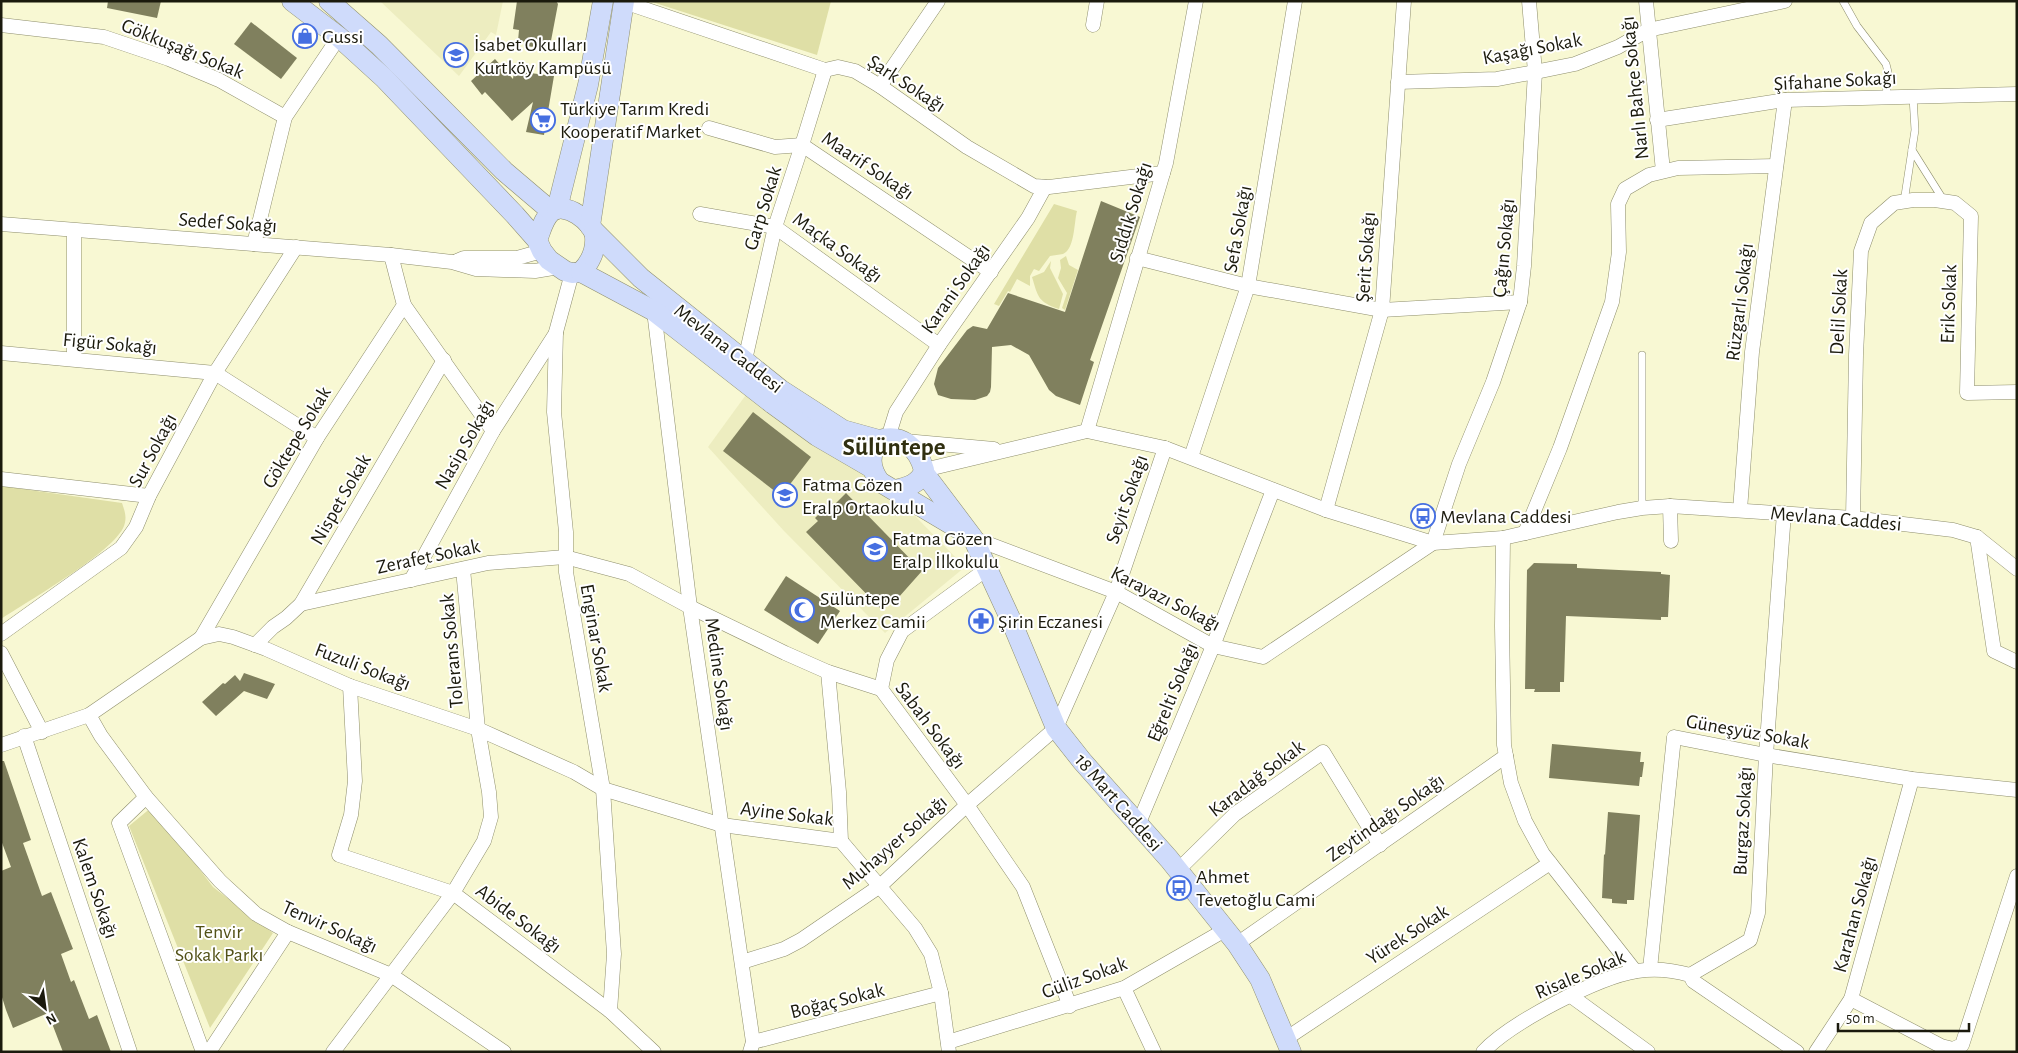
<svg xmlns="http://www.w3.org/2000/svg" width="2018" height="1053" font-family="'Alegreya Sans',sans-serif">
<rect width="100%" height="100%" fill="#f8f8d3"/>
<g fill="#ededc0">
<path d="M380,1H503L496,35L491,32L459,76Z"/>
<path d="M748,392L874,474L965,567L885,633L784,531L708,447Z"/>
</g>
<g fill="#dfdfa6">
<path d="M649,1H831L817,55Z"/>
<path d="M1054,204L1077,211C1074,222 1075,249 1063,254C1059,255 1054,255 1050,256L1039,271L1034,269L1030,276V286L1017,279L1010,292L1008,291L999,306L994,304Z"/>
<path d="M1066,256L1069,265L1078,270L1065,310L1062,308L1067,293L1058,278L1061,268L1060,260Z"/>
<path d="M1051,261L1050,268L1063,294L1059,309C1038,302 1038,297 1032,277L1044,272Z"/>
<path d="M1,486L122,503C125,512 127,517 124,526C114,552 28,601 1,619Z"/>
<path d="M152,807L213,887L273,933L210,1028L129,826Z"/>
</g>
<g fill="#80805e">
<path d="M108,1H161L157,18L107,8Z"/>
<path d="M517,1H556L558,4L550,46L542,45V48L526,46L527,42L518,41L519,30L513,29Z"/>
<path d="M251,22L297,58L281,79L234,44Z"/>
<path d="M495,59L513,79L514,71L554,76L544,135L526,132L533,102L512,121L485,92L482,95L471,81Z"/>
<path d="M1101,201L1140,217L1090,360L1094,362L1080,405L1056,396L1049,390L1029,355L1011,345L992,347L991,387L990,392L987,396L975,400L951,399L938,395L934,384L938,368L967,330L973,326L987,329L1008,293L1065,312Z"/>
<path d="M753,412L811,457L781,496L723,451Z"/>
<path d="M846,493L922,571L898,598L896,596L882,610L806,532L818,521L815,518L831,502L834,505Z"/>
<path d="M1534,563L1577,564V568L1661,572V574L1670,575L1668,617H1661V620L1566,616L1564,682H1560V692H1534L1535,689H1525L1527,570Z"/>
<path d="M786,576L840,611L818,644L764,610Z"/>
<path d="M244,673L275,684L267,699L244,691L216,716L202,702L223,683L225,684L235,675L240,681Z"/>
<path d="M1552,744L1641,752L1640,762H1644L1642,777H1640L1639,786L1549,778Z"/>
<path d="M1,761H4L31,840L23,843L42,896L51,892L73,949L61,954L71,982L74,980L89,1019L97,1015L111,1052H63L48,1013L13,1028L6,1010L1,994V871L11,867L1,840Z"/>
<path d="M1608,812L1640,815L1634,900H1627V904L1612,903V899L1602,898L1604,854L1605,855Z"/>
</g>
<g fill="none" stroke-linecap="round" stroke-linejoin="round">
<defs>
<g id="lane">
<path d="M1843,1L1857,26L1886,64L1888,72L1886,98"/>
<path d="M1912,150L1944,201"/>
<path d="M1904,202L1915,130L1913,97"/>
<path d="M1642,508V355"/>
</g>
<g id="street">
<path d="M1646,1L1663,171"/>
<path d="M624,2L825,70L838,67L855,71L880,86L967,147L1034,186L1049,187L1163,173"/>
<path d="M1,25L104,37L169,59L219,80L285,117"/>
<path d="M1093,25L1097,1"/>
<path d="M1398,82L1497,79L1535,72L1575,64L1618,47L1648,30L1785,1"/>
<path d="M880,86L938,1"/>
<path d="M1657,120L1785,100L2017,94"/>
<path d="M709,128L775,147L802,145L991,272"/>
<path d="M700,214L775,227L939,345"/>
<path d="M1,224L391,255L452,262L476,269L535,271L559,267"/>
<path d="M74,231V359"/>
<path d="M254,244L285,117L339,37"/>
<path d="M1137,258L1248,286L1382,310L1520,302"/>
<path d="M457,261L464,258H517L542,251"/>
<path d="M572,273L556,332L554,412L566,532V572L603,789L614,954L610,1011"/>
<path d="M404,305L493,431"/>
<path d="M654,311L690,607L753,1042"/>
<path d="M1,353L215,373L317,438"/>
<path d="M745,360L775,227L802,145L825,70"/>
<path d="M1087,431L1166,163L1196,1"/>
<path d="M888,438L896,412L939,345L1028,218L1045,187"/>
<path d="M905,441L994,449"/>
<path d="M1191,457L1248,286L1295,1"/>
<path d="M924,470L1087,431L1165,448L1326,510L1433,543L1503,538L1618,512L1642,508L1670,506L1853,518L1953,530L1977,537L2017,569"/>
<path d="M1,479L149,496"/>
<path d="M1670,506L1671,541"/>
<path d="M1326,510L1382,310L1404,1"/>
<path d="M1740,510L1752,352L1785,100"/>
<path d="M1853,518L1856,355L1861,251L1871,223L1894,203L1913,200H1935L1955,203L1971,216L1967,393L2017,392"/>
<path d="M1525,533L1560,448L1612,302L1619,252L1618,204L1625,189L1649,175L1678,168L1776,166"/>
<path d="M1977,537L1994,651L2017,662"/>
<path d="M973,538L1116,592L1213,646L1263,657L1433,543L1459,464L1493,382L1520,302L1524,266L1535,72L1529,1"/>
<path d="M1503,538L1502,626L1504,745L1511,783L1525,821L1543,854L1635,971"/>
<path d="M411,580L493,431L556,333"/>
<path d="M301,604L488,563L565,557L629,574L690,607L785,653L828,672L881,689L967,805L1023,887L1070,1006"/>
<path d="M1,634L121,548L136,527L149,496L215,373L296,247"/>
<path d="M201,638L317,438L404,305L391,255"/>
<path d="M255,645L273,627L286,618L301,604L444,360"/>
<path d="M1,653L42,732"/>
<path d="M828,672L839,792L841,841"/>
<path d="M350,686L355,781L351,815L339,855L453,893L610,1011L654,1052"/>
<path d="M881,689L887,660L902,631L988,568"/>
<path d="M89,715L101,736L146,797L220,881L256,914L288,932L391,975L504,1052"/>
<path d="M24,736L130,1052"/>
<path d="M1,745L89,715L201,638L219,634L233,637L266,649L350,686L478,729L574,772L603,789L722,825L841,841L915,928L931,954L941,993L949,1052"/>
<path d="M146,797L119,823L203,1052"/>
<path d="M1138,825L1213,646L1273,490"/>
<path d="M1178,870L1235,814L1323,752L1380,845"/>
<path d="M1237,944L1506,756"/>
<path d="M742,962L784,949L801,940L880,886L967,805L1056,728L1116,592L1165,448"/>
<path d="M1650,969L1674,737L1766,755L1912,779L2017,790"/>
<path d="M1690,975L1750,940L1758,913L1766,755L1784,513"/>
<path d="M1124,988L1154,1052"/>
<path d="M1571,996L1648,1052"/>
<path d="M1851,999L1941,1046L1953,1049L1962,1045L2017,876"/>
<path d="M1287,1038L1550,863"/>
<path d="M948,1042L1124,988L1225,930"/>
<path d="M209,1052L288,932"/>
<path d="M333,1052L453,893L484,841L491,817L489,792L478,729L463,569"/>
<path d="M750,1052L753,1042L941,993"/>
<path d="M1483,1052C1510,1023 1598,977 1637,971C1656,968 1673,970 1690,975L1693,981L1797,1052"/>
<path d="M1816,1052L1851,999L1912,779"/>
</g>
<g id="secondary">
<path d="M292,1L339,37L384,78L515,215L537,240L542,251L549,260L565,271L572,273L581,272C590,263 596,250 595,237C594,222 564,200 551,212C543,219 541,231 537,240"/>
<path d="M329,1L379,45L504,171L551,211"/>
<path d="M557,209L588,85L603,1"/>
<path d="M590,226L624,1"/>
<path d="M594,231L641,278L781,390L843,430L879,440"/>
<path d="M581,272L654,311L773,404L817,436L872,468"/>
<path d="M924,473L973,538L1010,618L1056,728L1082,761L1169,859L1237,944L1260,979L1291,1052"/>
<path d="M894,490C906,488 921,483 924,470C918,448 902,433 879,440C869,454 869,468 880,482L964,532"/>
</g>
</defs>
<use href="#lane" stroke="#8e8e6c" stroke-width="8"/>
<use href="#street" stroke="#8e8e6c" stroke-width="15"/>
<use href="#secondary" stroke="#8e8e6c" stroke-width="21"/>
<use href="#lane" stroke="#fff" stroke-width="7"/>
<use href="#street" stroke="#fff" stroke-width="14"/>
<use href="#secondary" stroke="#cfdbfb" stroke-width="20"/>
</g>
<defs>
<symbol id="shop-ring" viewBox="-11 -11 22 22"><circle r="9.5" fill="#fff" stroke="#466fe1" stroke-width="1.5"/><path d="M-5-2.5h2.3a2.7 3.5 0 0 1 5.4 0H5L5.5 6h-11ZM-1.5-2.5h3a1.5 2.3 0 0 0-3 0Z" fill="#466fe1"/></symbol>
<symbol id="school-ring" viewBox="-11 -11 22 22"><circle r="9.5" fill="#fff" stroke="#466fe1" stroke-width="1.5"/><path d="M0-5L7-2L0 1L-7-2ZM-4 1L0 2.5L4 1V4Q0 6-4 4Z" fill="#466fe1"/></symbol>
<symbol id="supermarket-ring" viewBox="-11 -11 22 22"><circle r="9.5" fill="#fff" stroke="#466fe1" stroke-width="1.5"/><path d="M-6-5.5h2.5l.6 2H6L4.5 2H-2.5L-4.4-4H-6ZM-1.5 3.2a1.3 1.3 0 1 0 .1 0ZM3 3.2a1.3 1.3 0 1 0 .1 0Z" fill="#466fe1"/></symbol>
<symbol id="bus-ring" viewBox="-11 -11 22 22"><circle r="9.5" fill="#fff" stroke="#466fe1" stroke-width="1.5"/><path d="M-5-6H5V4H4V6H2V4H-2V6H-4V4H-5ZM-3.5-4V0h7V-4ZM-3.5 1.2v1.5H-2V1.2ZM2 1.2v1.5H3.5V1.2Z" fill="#466fe1"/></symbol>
<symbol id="mosque-ring" viewBox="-11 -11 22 22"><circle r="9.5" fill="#fff" stroke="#466fe1" stroke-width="1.5"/><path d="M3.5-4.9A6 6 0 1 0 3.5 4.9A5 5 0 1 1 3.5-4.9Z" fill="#466fe1"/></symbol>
<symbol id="pharmacy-ring" viewBox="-11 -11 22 22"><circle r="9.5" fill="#fff" stroke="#466fe1" stroke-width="1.5"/><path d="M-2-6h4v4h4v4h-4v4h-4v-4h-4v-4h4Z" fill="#466fe1"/></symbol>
</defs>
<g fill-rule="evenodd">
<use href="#shop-ring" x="291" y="22" width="28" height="28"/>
<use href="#school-ring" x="442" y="41" width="28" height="28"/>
<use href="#supermarket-ring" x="529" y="106" width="28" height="28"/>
<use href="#school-ring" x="771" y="481" width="28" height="28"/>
<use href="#bus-ring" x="1409" y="502" width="28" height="28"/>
<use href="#school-ring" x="861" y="535" width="28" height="28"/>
<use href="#mosque-ring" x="788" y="596" width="28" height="28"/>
<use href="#pharmacy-ring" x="967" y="607" width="28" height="28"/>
<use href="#bus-ring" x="1165" y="874" width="28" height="28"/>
</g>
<g text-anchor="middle" stroke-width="4" stroke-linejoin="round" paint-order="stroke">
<g font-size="20" fill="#1b1a0d" stroke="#fff" text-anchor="start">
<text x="322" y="43">Gussi</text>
<text x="474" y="51">İsabet Okulları<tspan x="474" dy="23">Kurtköy Kampüsü</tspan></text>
<text x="560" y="115">Türkiye Tarım Kredi<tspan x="560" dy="23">Kooperatif Market</tspan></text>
<text x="802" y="491">Fatma Gözen<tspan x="802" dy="23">Eralp Ortaokulu</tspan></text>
<text x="1440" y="523">Mevlana Caddesi</text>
<text x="892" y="545">Fatma Gözen<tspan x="892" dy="23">Eralp İlkokulu</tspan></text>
<text x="820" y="605">Sülüntepe<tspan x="820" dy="23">Merkez Camii</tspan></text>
<text x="998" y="628">Şirin Eczanesi</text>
<text x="1196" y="883">Ahmet<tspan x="1196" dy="23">Tevetoğlu Cami</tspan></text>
</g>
<g font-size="20" fill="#1b1a0d" stroke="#fff">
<text transform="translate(183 48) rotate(22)" y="7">Gökkuşağı Sokak</text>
<text transform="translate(1532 48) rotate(-11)" y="7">Kaşağı Sokak</text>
<text transform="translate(1835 80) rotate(-3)" y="7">Şifahane Sokağı</text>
<text transform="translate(907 83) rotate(33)" y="7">Şark Sokağı</text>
<text transform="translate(1634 88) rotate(-96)" y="7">Narlı Bahçe Sokağı</text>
<text transform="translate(868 165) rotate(34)" y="7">Maarif Sokağı</text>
<text transform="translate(762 208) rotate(-73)" y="7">Garp Sokak</text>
<text transform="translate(1130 212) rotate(-73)" y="7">Sıddık Sokağı</text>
<text transform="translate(228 222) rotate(4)" y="7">Sedef Sokağı</text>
<text transform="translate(1237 229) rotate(-80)" y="7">Sefa Sokağı</text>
<text transform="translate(838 247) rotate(36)" y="7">Maçka Sokağı</text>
<text transform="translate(1503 248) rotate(-85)" y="7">Çağın Sokağı</text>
<text transform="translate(1365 257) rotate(-86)" y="7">Şerit Sokağı</text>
<text transform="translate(955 288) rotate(-55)" y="7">Karani Sokağı</text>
<text transform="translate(1739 302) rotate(-83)" y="7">Rüzgarlı Sokağı</text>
<text transform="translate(1948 304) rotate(-88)" y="7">Erik Sokak</text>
<text transform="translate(1838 312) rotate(-87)" y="7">Delil Sokak</text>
<text transform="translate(110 343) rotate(5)" y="7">Figür Sokağı</text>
<text transform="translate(729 348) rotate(38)" y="7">Mevlana Caddesi</text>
<text transform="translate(296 437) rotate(-59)" y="7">Göktepe Sokak</text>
<text transform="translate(464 444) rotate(-60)" y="7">Nasip Sokağı</text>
<text transform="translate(152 450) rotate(-62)" y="7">Sur Sokağı</text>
<text transform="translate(340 499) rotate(-60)" y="7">Nispet Sokak</text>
<text transform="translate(1126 499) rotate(-71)" y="7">Seyit Sokağı</text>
<text transform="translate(1836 518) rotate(5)" y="7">Mevlana Caddesi</text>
<text transform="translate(428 556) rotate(-12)" y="7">Zerafet Sokak</text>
<text transform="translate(1166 598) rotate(27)" y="7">Karayazı Sokağı</text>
<text transform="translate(597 638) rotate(80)" y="7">Enginar Sokak</text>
<text transform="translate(451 651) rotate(-95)" y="7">Tolerans Sokak</text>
<text transform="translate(363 666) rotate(21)" y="7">Fuzuli Sokağı</text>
<text transform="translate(720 674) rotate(82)" y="7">Medine Sokağı</text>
<text transform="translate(1172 692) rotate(-68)" y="7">Eğrelti Sokağı</text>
<text transform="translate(931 725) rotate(53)" y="7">Sabah Sokağı</text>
<text transform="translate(1748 731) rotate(10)" y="7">Güneşyüz Sokak</text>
<text transform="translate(1256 778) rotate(-37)" y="7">Karadağ Sokak</text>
<text transform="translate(1119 802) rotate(49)" y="7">18 Mart Caddesi</text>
<text transform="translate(787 813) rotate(7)" y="7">Ayine Sokak</text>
<text transform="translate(1385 817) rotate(-35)" y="7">Zeytindağı Sokağı</text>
<text transform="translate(1742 821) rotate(-87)" y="7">Burgaz Sokağı</text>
<text transform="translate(894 842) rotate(-41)" y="7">Muhayyer Sokağı</text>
<text transform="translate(96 888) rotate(71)" y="7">Kalem Sokağı</text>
<text transform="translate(1854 914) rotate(-75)" y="7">Karahan Sokağı</text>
<text transform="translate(519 918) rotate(37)" y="7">Abide Sokağı</text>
<text transform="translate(330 926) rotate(24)" y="7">Tenvir Sokağı</text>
<text transform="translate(1407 934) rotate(-33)" y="7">Yürek Sokak</text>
<text transform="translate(1580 974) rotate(-23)" y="7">Risale Sokak</text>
<text transform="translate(1084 977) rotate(-20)" y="7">Güliz Sokak</text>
<text transform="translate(837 1000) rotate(-14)" y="7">Boğaç Sokak</text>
</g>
<g font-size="20" fill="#525117" stroke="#fff">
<text x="219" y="938">Tenvir<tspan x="219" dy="23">Sokak Parkı</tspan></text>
</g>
<g font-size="25" font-weight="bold" fill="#302f10" stroke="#fff">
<text x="894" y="455">Sülüntepe</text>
</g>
</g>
<rect width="2018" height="1053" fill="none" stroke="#1b1a0d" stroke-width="5"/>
<g transform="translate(45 1008) rotate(151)" stroke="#ffffff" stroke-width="4" paint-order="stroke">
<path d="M0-4L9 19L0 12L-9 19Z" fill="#1b1a0d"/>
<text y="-8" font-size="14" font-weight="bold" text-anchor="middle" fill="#1b1a0d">N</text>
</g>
<path d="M1838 1023v8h131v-8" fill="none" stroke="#1b1a0d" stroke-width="2.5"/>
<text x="1846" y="1023" font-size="15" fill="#1b1a0d" stroke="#ffffff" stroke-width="4" paint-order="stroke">50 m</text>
</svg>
